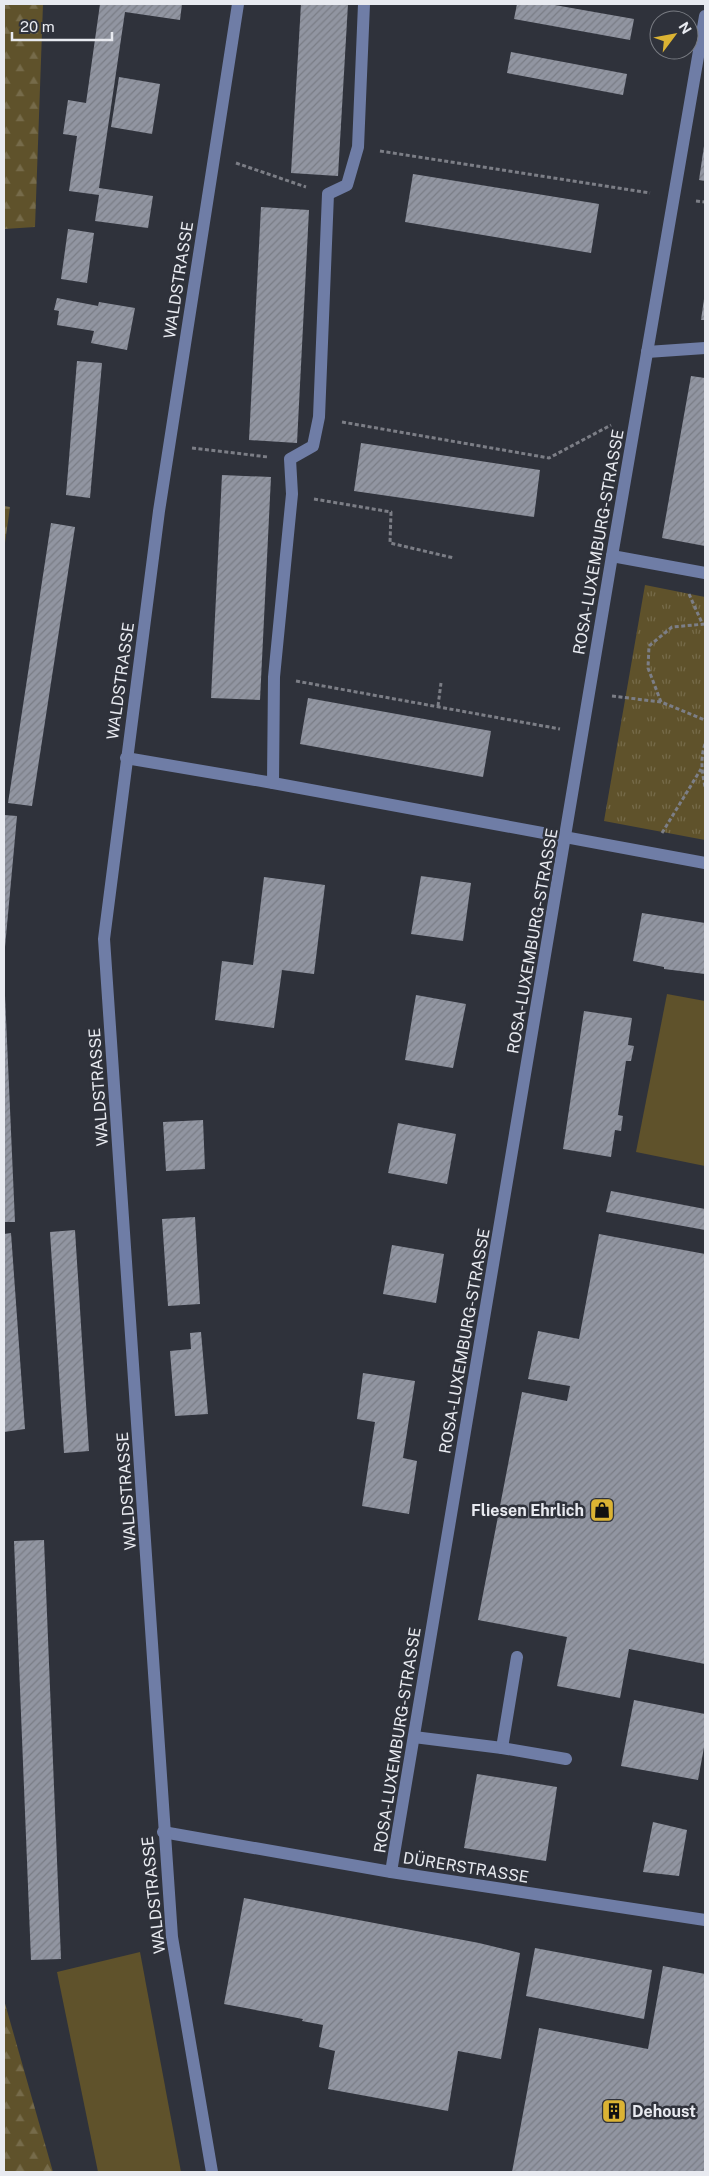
<svg xmlns="http://www.w3.org/2000/svg" width="709" height="2176" font-family="'Public Sans',sans-serif">
<defs>
<pattern id="forest-firs" width="22" height="20" patternUnits="userSpaceOnUse" patternTransform="scale(1.25)"><rect width="22" height="20" fill="#5f522b"/><path d="M5 1l3.5 6h-7zM16 11l3.5 6h-7z" fill="#766b4a"/></pattern>
<pattern id="park-tufts" width="24" height="20" patternUnits="userSpaceOnUse" patternTransform="scale(1.25)"><rect width="24" height="20" fill="#5f522b"/><path d="M3 7l-1-3M5 7V3M7 7l1-3M15 17l-1-3M17 17v-4M19 17l1-3" fill="none" stroke="#766b4a"/></pattern>
<pattern id="building-hatch" width="6" height="6" patternUnits="userSpaceOnUse" patternTransform="scale(1.25)"><rect width="6" height="6" fill="#9195a1"/><path d="M-1 1l2-2M0 6l6-6M5 7l2-2" fill="none" stroke="#7a7d86"/></pattern>
</defs>
<rect width="100%" height="100%" fill="#2f323b"/>
<g fill="url(#forest-firs)">
<path d="M4,4H43L35,227L4,229Z"/>
<path d="M4,506L10,507L4,550Z"/>
<path d="M4,2000L53,2172H4Z"/>
</g>
<path fill="url(#park-tufts)" d="M645,585L705,597V840L604,821Z"/>
<g fill="#5f522b">
<path d="M667,994L705,1001V1166L636,1152Z"/>
<path d="M140,1952L181,2172H98L57,1972Z"/>
</g>
<g fill="url(#building-hatch)">
<path d="M100,4H182L180,20L125,12L99,188L153,196L148,228L95,221L99,195L69,191L77,136L63,134L68,100L86,103Z"/>
<path d="M301,4H348L338,176L291,173Z"/>
<path d="M517,4H549L634,19L630,40L514,19Z"/>
<path d="M511,52L627,74L623,95L507,73Z"/>
<path d="M119,77L160,84L152,134L111,127Z"/>
<path d="M704,146H705V181L699,180Z"/>
<path d="M413,174L599,204L591,253L405,222Z"/>
<path d="M261,207L309,210L297,443L249,440Z"/>
<path d="M68,229L94,233L87,283L61,279Z"/>
<path d="M57,298L98,306L99,302L135,308L127,350L91,343L94,331L57,325L59,311L54,310Z"/>
<path d="M704,299H705V320H701Z"/>
<path d="M77,361L102,363L90,498L66,495Z"/>
<path d="M691,376L705,378V546L662,538Z"/>
<path d="M361,443L540,470L534,517L354,491Z"/>
<path d="M222,475L271,477L260,700L211,698Z"/>
<path d="M51,523L75,527L32,806L8,803Z"/>
<path d="M308,698L491,731L483,777L300,744Z"/>
<path d="M4,815L17,816L5,947H4Z"/>
<path d="M421,876L471,883L463,941L411,934Z"/>
<path d="M264,877L325,885L314,974L282,970L274,1028L215,1020L222,961L253,965Z"/>
<path d="M642,913L705,923V974L664,969V967L633,961Z"/>
<path d="M4,973L15,1222H4Z"/>
<path d="M416,995L466,1004L453,1068L405,1060Z"/>
<path d="M584,1011L632,1018L628,1045L634,1046L631,1061H626L618,1115L623,1116L621,1131L615,1130L611,1157L563,1149Z"/>
<path d="M203,1120L205,1169L166,1171L163,1122Z"/>
<path d="M398,1123L456,1134L447,1184L388,1173Z"/>
<path d="M611,1191L705,1209V1230L606,1212Z"/>
<path d="M195,1217L200,1304L168,1306L162,1219Z"/>
<path d="M75,1230L89,1451L64,1453L50,1232Z"/>
<path d="M11,1233L25,1429L4,1432V1234Z"/>
<path d="M599,1234L705,1254V1664L629,1649L620,1698L557,1686L567,1637L478,1620L522,1392L567,1401L570,1386L528,1379L538,1331L579,1339Z"/>
<path d="M392,1245L444,1254L436,1303L383,1294Z"/>
<path d="M201,1332L208,1414L175,1416L170,1351L191,1349L190,1333Z"/>
<path d="M363,1373L415,1381L403,1458L417,1461L409,1514L362,1506L375,1422L357,1419Z"/>
<path d="M44,1540L61,1959L31,1960L14,1541Z"/>
<path d="M634,1700L705,1714V1742L698,1780L621,1766Z"/>
<path d="M477,1774L557,1787L546,1861L464,1848Z"/>
<path d="M653,1822L687,1830L679,1876L643,1872Z"/>
<path d="M244,1898L479,1943L520,1953L501,2059L458,2051L448,2111L328,2089L335,2051L319,2047L323,2025L302,2021L303,2019L224,2004Z"/>
<path d="M535,1948L652,1970L644,2019L526,1996Z"/>
<path d="M663,1966L705,1974V2172H512L539,2028L648,2049Z"/>
</g>
<g fill="none" stroke-linecap="round" stroke-linejoin="round">
<g stroke="#7c7e86" stroke-width="3" stroke-dasharray="4 2.5" stroke-linecap="butt">
<path d="M380,151L650,193"/>
<path d="M236,163L306,187"/>
<path d="M696,201L705,202"/>
<path d="M342,422L549,458L611,425"/>
<path d="M192,448L268,457"/>
<path d="M314,499L391,512L390,543L454,558"/>
<path d="M689,594L702,623"/>
<path d="M296,681L560,729"/>
<path d="M612,696L661,702L705,720"/>
<path d="M661,702L648,668L649,646L672,627L705,624"/>
<path d="M438,706L441,683"/>
<path d="M705,744C700,759 702,772 705,787"/>
<path d="M662,833L701,769"/>
</g>
<g stroke="#6f7da6" stroke-width="12">
<path d="M647,352L705,348"/>
<path d="M612,556L705,573"/>
<path d="M126,758L273,783L705,863"/>
<path d="M273,783L274,677L292,494L290,459L313,446L319,417L328,194L347,185L358,147L364,4"/>
<path d="M414,1737L502,1748L517,1657"/>
<path d="M502,1748L566,1759"/>
<path d="M163,1832L391,1872L705,1920"/>
<path d="M391,1872L612,556L705,16"/>
<path d="M212,2172L172,1937L104,939L159,511L238,4"/>
</g>
</g>
<defs>
<symbol id="shop-square" viewBox="-11 -11 22 22"><rect x="-9" y="-9" width="18" height="18" rx="4" fill="#dbb333" stroke="#2f323b"/><path d="M-5-2.5h2.3a2.7 3.5 0 0 1 5.4 0H5L5.5 6h-11ZM-1.5-2.5h3a1.5 2.3 0 0 0-3 0Z" fill="#111"/></symbol>
<symbol id="building-square" viewBox="-11 -11 22 22"><rect x="-9" y="-9" width="18" height="18" rx="4" fill="#dbb333" stroke="#2f323b"/><path d="M-4-6H4V6H1V3H-1V6H-4ZM-2.5-4.3h1.7v1.8h-1.7ZM.8-4.3h1.7v1.8H.8ZM-2.5-1h1.7V.8h-1.7ZM.8-1h1.7V.8H.8Z" fill="#111"/></symbol>
</defs>
<g fill-rule="evenodd">
<use href="#shop-square" x="588" y="1496" width="28" height="28"/>
<use href="#building-square" x="600" y="2097" width="28" height="28"/>
</g>
<g text-anchor="middle" stroke-width="5" stroke-linejoin="round" paint-order="stroke">
<g font-size="16" fill="#e8eaf0" stroke="#2f323b">
<text transform="translate(178 280) rotate(-81)" y="6">WALDSTRASSE</text>
<text transform="translate(598 542) rotate(-80)" y="6">ROSA-LUXEMBURG-STRASSE</text>
<text transform="translate(120 681) rotate(-82)" y="6">WALDSTRASSE</text>
<text transform="translate(532 941) rotate(-80)" y="6">ROSA-LUXEMBURG-STRASSE</text>
<text transform="translate(98 1087) rotate(-94)" y="6">WALDSTRASSE</text>
<text transform="translate(464 1341) rotate(-80)" y="6">ROSA-LUXEMBURG-STRASSE</text>
<text transform="translate(126 1491) rotate(-94)" y="6">WALDSTRASSE</text>
<text transform="translate(397 1740) rotate(-81)" y="6">ROSA-LUXEMBURG-STRASSE</text>
<text transform="translate(466 1867) rotate(9)" y="6">DÜRERSTRASSE</text>
<text transform="translate(153 1895) rotate(-96)" y="6">WALDSTRASSE</text>
</g>
<g font-size="16" font-weight="bold" fill="#e8eaf0" stroke="#2f323b" text-anchor="end">
<text x="584" y="1516">Fliesen Ehrlich</text>
<text x="632" y="2117" text-anchor="start">Dehoust</text>
</g>
</g>
<rect width="709" height="2176" fill="none" stroke="#e8eaf0" stroke-width="10"/>
<g transform="translate(674 35) rotate(58)"><circle r="24" fill="#2f323b" stroke="#797c83"/>
<path d="M0-4L9 19L0 12L-9 19Z" fill="#dbb333"/>
<text y="-8" font-size="14" font-weight="bold" text-anchor="middle" fill="#e8eaf0">N</text>
</g>
<path d="M12 32v8h100v-8" fill="none" stroke="#e8eaf0" stroke-width="2.5"/>
<text x="20" y="32" font-size="15" fill="#e8eaf0" stroke="#2f323b" stroke-width="4" paint-order="stroke">20 m</text>
</svg>
